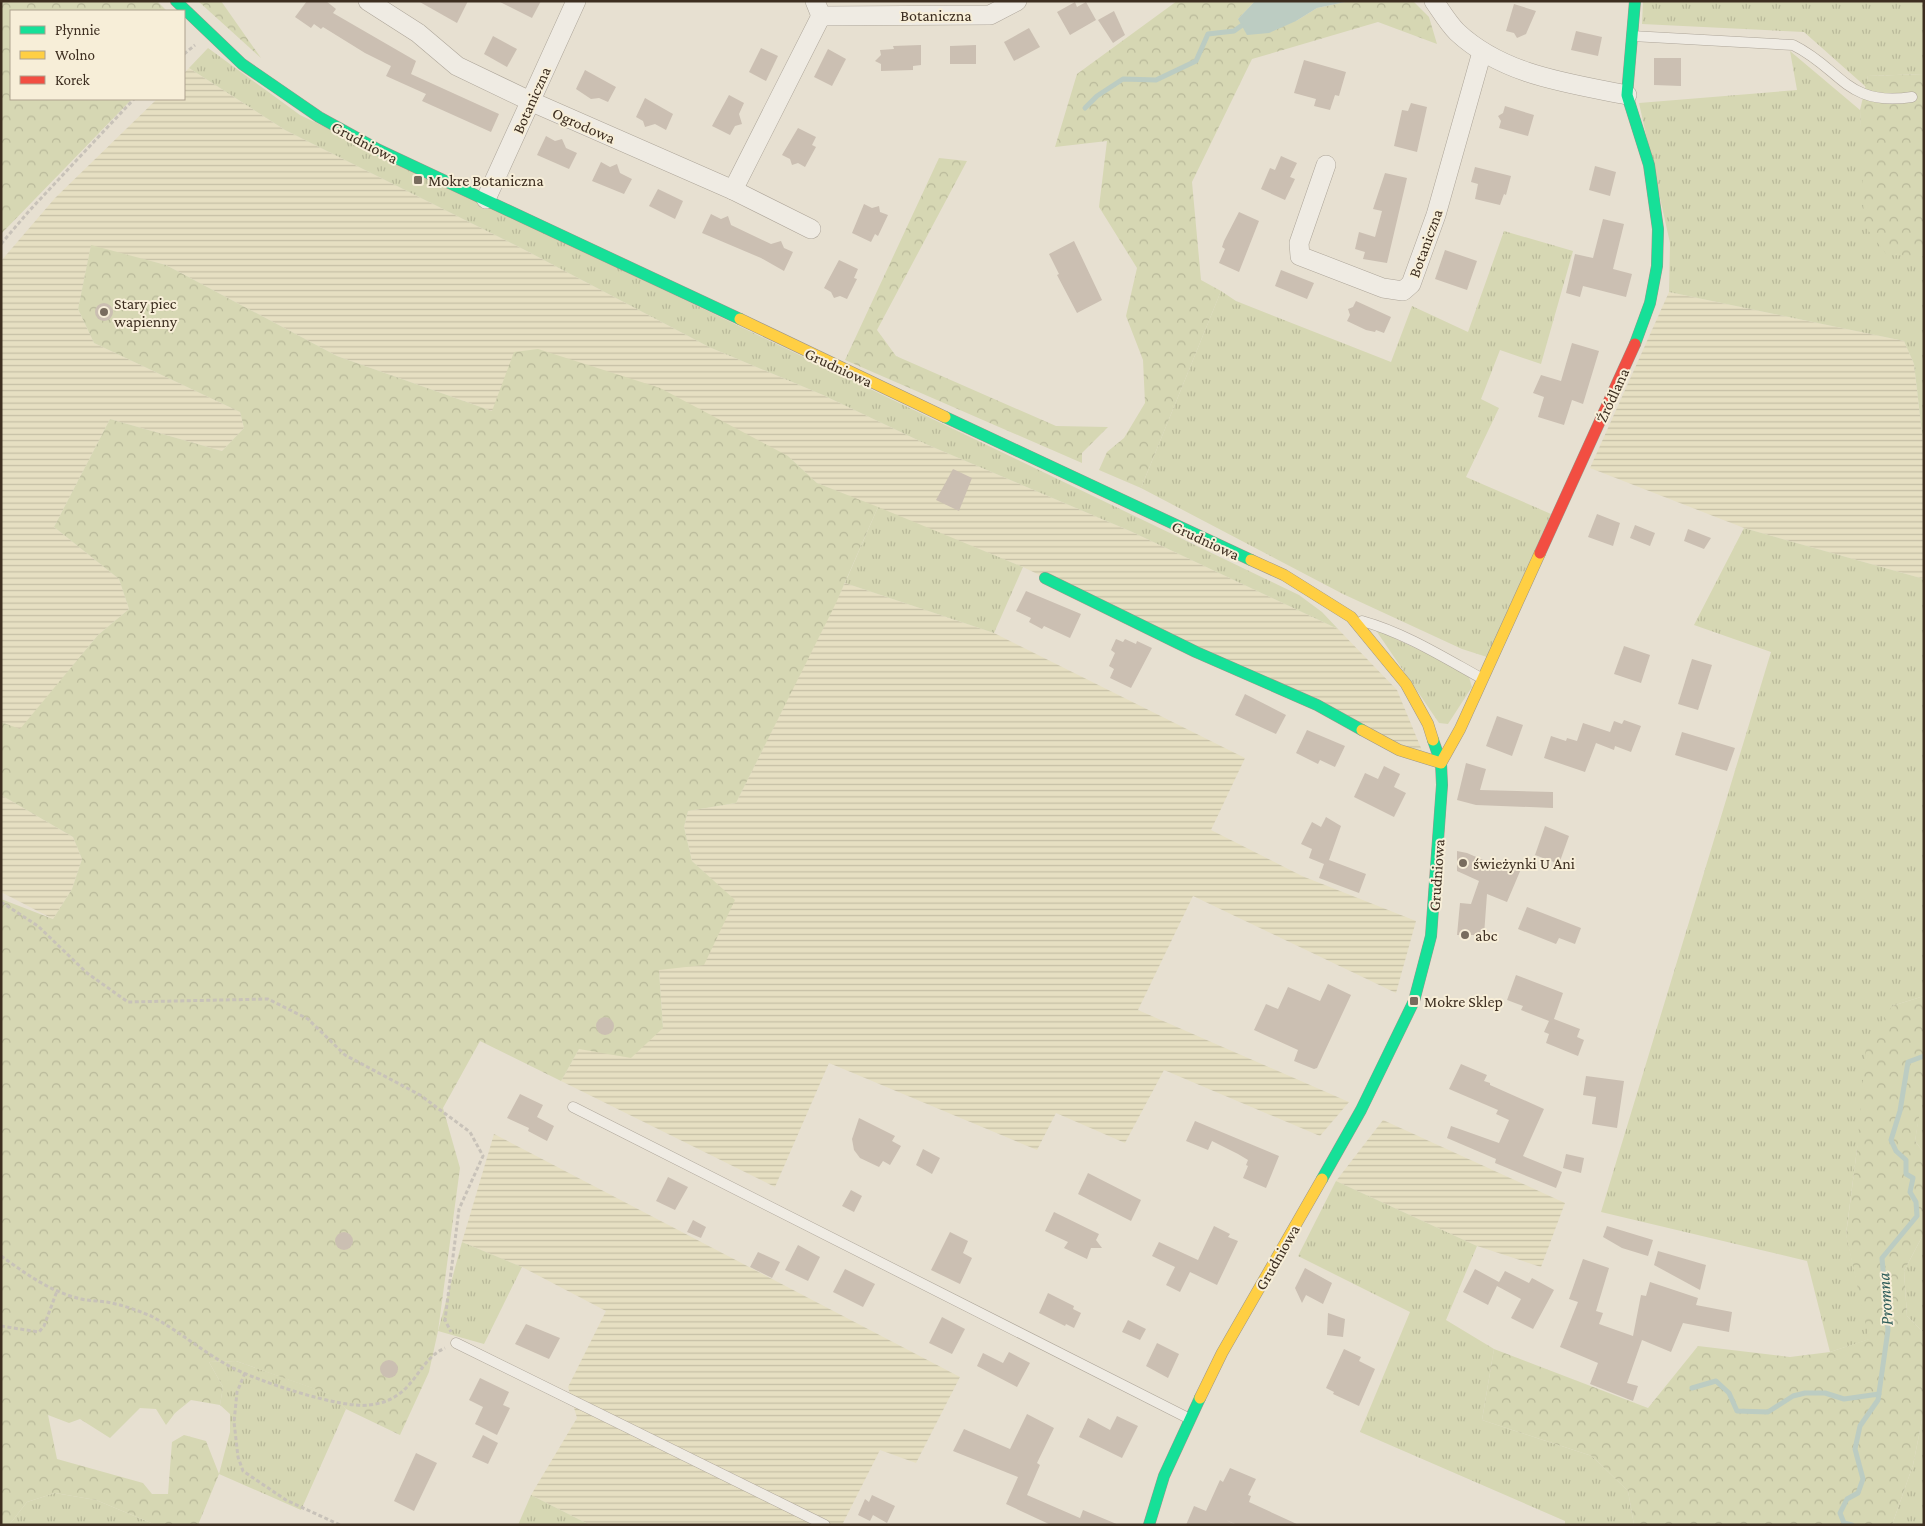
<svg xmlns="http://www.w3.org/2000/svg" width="1925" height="1526" font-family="'Crimson Pro',serif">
<defs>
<pattern id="farmland-rules" width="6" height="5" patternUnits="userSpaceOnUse" patternTransform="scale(1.25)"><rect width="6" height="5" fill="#e6dfc2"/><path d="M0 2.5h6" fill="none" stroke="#c6c0a6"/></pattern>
<pattern id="grass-tufts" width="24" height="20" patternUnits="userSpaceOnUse" patternTransform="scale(1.25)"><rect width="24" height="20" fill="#d6d7b3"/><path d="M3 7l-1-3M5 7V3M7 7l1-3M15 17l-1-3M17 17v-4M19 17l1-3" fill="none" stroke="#b9b99a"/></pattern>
<pattern id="forest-crowns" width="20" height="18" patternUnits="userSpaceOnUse" patternTransform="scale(1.25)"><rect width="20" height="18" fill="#d6d7b3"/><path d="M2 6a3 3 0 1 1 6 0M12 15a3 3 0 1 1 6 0" fill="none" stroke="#b9b99a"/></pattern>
</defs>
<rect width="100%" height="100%" fill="#e7e0d1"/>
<g fill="url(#farmland-rules)">
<path d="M189,68L285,130L523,249L709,347L823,395L928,445L1130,531L1338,629L1397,690L1428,765L1023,567L817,483L788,456L492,411L337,356L166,265L91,246L78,309L94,343L240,412L244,428L222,451L110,419L54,527L119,579L129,609L98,635L20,730L1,722V261L55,198L157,99H184V73Z"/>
<path d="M1669,292L1904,341L1914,364L1924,450V579L1744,528L1590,468Z"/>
<path d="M845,583L994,633L1245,758L1211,830L1302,876L1416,921L1396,993L1193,896L1138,1010L1349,1102L1320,1136L1164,1070L1125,1143L1056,1113L1037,1150L829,1063L775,1187L561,1081L579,1049L663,1028L659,970L734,900L692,861L684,827L688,811L736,803Z"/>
<path d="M1,795L73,837L82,859L72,889L53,919L1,892Z"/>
<path d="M1383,1120L1565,1203L1541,1267L1477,1246L1336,1181Z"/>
<path d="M494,1134L960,1377L916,1463L880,1450L843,1523L846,1525H590L531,1495L577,1418L568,1387L606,1311L522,1267L462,1242Z"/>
</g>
<g fill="url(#grass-tufts)">
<path d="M1643,1H1924V74L1868,76L1866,87L1804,32L1642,24Z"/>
<path d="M208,48L300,115L1299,595L1322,612L1338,629L1130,531L928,445L823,395L709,347L523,249L285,130L189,68Z"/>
<path d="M1790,51L1860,110L1863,162L1918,255L1924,256V450L1914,364L1904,341L1669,292L1670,243L1639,103L1797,90Z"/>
<path d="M1504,231L1573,251L1541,364L1500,350L1481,399L1499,408L1466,477L1551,514L1487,657L1462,649L1343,594L1141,488L1221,291L1236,301L1391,362L1412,306L1468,332Z"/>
<path d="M878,507L1023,567L994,633L845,583Z"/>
<path d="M1744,528L1924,579V996L1892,1006L1857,1149L1846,1234L1870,1339L1830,1352L1807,1261L1601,1212L1771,652L1694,625Z"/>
<path d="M1375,629L1434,657L1469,677L1472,687L1448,724L1439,723Z"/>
<path d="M1923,1087H1924V1153L1915,1141Z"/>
<path d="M1336,1181L1477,1246L1446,1320L1494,1349L1482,1420L1592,1456L1628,1491L1634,1525H1565V1521L1360,1432L1410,1312L1298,1256Z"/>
<path d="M1924,1233V1333L1907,1316L1904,1271Z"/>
<path d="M462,1242L522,1267L484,1344L438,1331Z"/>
<path d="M236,1361L330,1394L346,1409L301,1510L219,1474L230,1432V1414L220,1405L223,1387L209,1362Z"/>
<path d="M1924,1410V1525H1892L1913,1465Z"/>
<path d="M55,1493L96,1500L156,1525H9L27,1502Z"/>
<path d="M531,1495L590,1525H518Z"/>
</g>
<g fill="url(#forest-crowns)">
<path d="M1,1H157L167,11H11V99H132L1,234Z"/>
<path d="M198,1H221L261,58Z"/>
<path d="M1177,1H1255L1238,19L1296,21L1317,8L1350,1H1413L1429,17L1437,44L1378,22L1252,59L1192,182L1201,280L1221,291L1141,488L1099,470L1107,452L1124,438L1145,403L1143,360L1126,316L1137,268L1099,207L1107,141L1055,147L1077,74Z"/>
<path d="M1924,74V256L1887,255L1864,225L1860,110L1868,76Z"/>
<path d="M939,158L967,161L877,330L896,356L1056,426L1108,427L1082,453V463L845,360Z"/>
<path d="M91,245L166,265L337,356L492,411L514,352L538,349L660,388L788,456L817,483L878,507L836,603L736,803L688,811L684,827L692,861L735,900L704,965L659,970L663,1028L631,1058L579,1049L561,1081L480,1041L443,1108L460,1168L438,1331L429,1372L400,1435L346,1409L329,1394L236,1361L209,1362L223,1387L220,1405L191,1400L175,1413L166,1425L156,1409L140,1408L110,1438L80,1419L69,1423L48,1415L57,1459L143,1483L152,1494H168L172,1442L184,1435L206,1441L219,1474L198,1525H156L96,1500L55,1493L27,1502L9,1525H1V899L53,919L72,889L82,859L73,837L1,795V722L20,729L98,635L129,609L119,579L54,527L110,419L222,451L244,428L240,412L94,343L78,309Z"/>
<path d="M1924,996V1087L1915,1141L1924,1153V1233L1904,1271L1907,1316L1924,1333V1410L1913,1465L1892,1525H1634L1628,1491L1592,1456L1482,1420L1494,1349L1648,1408L1698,1346L1790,1357L1830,1352L1869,1339L1846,1235L1857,1149L1866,1046L1892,1006Z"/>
</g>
<path fill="#bcccc2" d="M1255,1H1350L1317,8L1296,21L1269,33L1247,35L1238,19Z"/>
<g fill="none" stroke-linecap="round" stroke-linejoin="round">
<g stroke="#bcccc2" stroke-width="5">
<path d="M1085,108L1097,96L1123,79L1156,80L1196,61L1208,34L1234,31L1241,26"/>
<path d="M1692,1388L1716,1381L1729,1393L1737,1411L1768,1412L1793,1396L1805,1393H1825L1844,1399L1879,1394"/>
<path d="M1852,1525L1844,1523L1840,1513L1847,1499L1858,1493L1863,1479L1855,1449L1860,1426L1878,1400L1888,1330L1882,1258L1917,1216L1916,1202L1910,1192L1913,1178L1906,1174V1160L1896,1151L1891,1140L1900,1111L1908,1062L1924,1056"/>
</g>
</g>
<g fill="#cbbfb2">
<path d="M307,1H326L336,9L333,13L416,61L411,74L499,114L491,132L422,101L426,94L386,76L391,66L365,53L323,27L321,29L314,24L311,28L295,17Z"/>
<path d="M418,1H468L457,23Z"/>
<path d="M498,1H541L532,18Z"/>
<path d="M1075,2L1077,7L1086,2L1096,20L1070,35L1057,12Z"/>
<path d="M1514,4L1536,11L1526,34L1517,38L1514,33L1506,31Z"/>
<path d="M1114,11L1125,35L1113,43L1098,20Z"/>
<path d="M1029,28L1040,47L1014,61L1004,42Z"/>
<path d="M1576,31L1602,37L1598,56L1571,50Z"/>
<path d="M493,36L517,49L507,67L484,54Z"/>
<path d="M921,45V65L913,66V70L881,71V64L875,61L881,55L880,50L894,49L893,46Z"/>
<path d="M976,45V64H950V46Z"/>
<path d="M761,48L778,56L766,81L749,72Z"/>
<path d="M828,49L846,59L832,86L814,77Z"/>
<path d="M1654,58H1681V86L1654,85Z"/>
<path d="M1304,60L1346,72L1339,96L1335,95L1330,110L1314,106L1316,99L1294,93Z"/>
<path d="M585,70L616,87L608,102L599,98L591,99L576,89Z"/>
<path d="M729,95L744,103L739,114L742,124L735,126L730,135L712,126Z"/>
<path d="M645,98L673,114L666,130L655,124L645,127L643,121L636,117Z"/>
<path d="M1411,103L1427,107L1417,152L1394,146L1402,110L1408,111Z"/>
<path d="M1505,106L1534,115L1528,136L1499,128L1501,121L1498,116L1503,113Z"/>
<path d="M798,128L816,137L812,145L816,147L805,167L798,163L792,165L790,159L782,155Z"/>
<path d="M546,136L555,141L562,139L566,148L577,153L569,169L537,155Z"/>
<path d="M1281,156L1297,163L1290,177L1295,179L1285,200L1261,189L1270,168L1275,170Z"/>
<path d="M601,162L610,167L617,164L620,173L632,179L624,194L592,181Z"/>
<path d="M1595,166L1616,172L1610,196L1589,190Z"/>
<path d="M1475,167L1511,176L1506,195L1504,194L1500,205L1475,199L1478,184L1471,182Z"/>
<path d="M1385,173L1407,178L1387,263L1363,259L1365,252L1355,249L1359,232L1375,237L1382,211L1373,209Z"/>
<path d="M658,189L683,201L675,219L649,206Z"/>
<path d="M864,204L872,208L879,206L880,212L888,215L878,236L875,234L871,242L852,233Z"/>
<path d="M1239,212L1259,221L1239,272L1219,263L1225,249L1222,247L1224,241Z"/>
<path d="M711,214L721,219L728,216L731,225L771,244L781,241L784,248L793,252L784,271L761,258L702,233Z"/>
<path d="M1603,219L1624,224L1613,269L1632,274L1626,297L1583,286L1580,297L1566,293L1575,254L1593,258Z"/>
<path d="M1074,241L1102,300L1077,313L1057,275L1059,274L1049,254Z"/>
<path d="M1445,250L1477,261L1467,290L1435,279Z"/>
<path d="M839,260L858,269L854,278L857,279L847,299L840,296L834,298L831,292L824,288Z"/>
<path d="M1281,270L1314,283L1307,299L1275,286Z"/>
<path d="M1356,301L1391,317L1384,333L1376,330L1375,332L1366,330L1347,321L1350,315L1348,309L1353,307Z"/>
<circle cx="104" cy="312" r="9"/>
<path d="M1572,343L1599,351L1583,404L1572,400L1564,425L1538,417L1544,397L1533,393L1541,375L1561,381Z"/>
<path d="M953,469L972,478L959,511L936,500Z"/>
<path d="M1597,514L1620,523L1613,546L1588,537Z"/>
<path d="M1635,525L1655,533L1650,546L1630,538Z"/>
<path d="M1688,529L1711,538L1704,549L1684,541Z"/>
<path d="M1026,591L1081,614L1070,638L1044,626L1042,629L1029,622L1031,618L1016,611Z"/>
<path d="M1116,639L1123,642L1125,639L1136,644L1137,641L1152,648L1131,688L1110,678L1114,669L1109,666L1115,653L1111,650Z"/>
<path d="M1624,646L1650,655L1641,683L1614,674Z"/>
<path d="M1692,659L1712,665L1698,710L1678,704Z"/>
<path d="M1245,694L1286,715L1276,734L1235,715Z"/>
<path d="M1497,716L1523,725L1512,756L1486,746Z"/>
<path d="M1624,720L1641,726L1631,752L1615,746L1614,750L1596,743L1585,772L1544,758L1551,736L1566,741L1567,738L1577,741L1583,723L1610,732L1614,721L1622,724Z"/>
<path d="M1307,730L1345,746L1335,767L1320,760L1318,764L1296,753Z"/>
<path d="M1682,732L1735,748L1727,771L1675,755Z"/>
<path d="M1466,763L1486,769L1480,790L1553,792V808L1476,805L1457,800Z"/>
<path d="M1384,766L1400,774L1394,787L1406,793L1394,817L1354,797L1365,773L1378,779Z"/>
<path d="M1326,817L1341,826L1329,860L1366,874L1359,893L1319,878L1324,864L1309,858L1312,849L1301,844L1312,822L1321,827Z"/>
<path d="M1545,826L1569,836L1559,864L1535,855Z"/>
<path d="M1457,851L1467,853L1497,866L1500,860L1521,869L1507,902L1487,894L1484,935H1457L1460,903L1471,904L1479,881L1457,871Z"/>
<path d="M1527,907L1581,928L1575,944L1559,938L1556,944L1518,929Z"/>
<path d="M1516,975L1563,993L1554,1019L1580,1029L1577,1037L1584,1040L1578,1056L1546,1043L1549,1034L1544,1032L1549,1021L1521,1010L1523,1006L1507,1000Z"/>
<path d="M1328,984L1351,995L1317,1068L1314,1069L1294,1061L1298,1050L1254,1030L1266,1004L1278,1009L1288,987L1320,1001Z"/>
<circle cx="605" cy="1026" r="9"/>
<path d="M1461,1064L1487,1075L1484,1081L1490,1083V1085L1544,1109L1523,1156L1562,1172L1556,1188L1495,1163L1496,1159L1447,1138L1451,1126L1499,1143L1509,1120L1496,1114L1498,1110L1449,1089Z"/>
<path d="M1586,1076L1624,1081L1617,1128L1592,1124L1596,1097L1583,1095Z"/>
<path d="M520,1094L543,1105L537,1117L554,1126L547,1141L528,1131L529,1128L507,1118Z"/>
<path d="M859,1118L895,1136L892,1141L901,1146L890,1165L883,1161L879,1167L860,1158L854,1150L852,1139Z"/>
<path d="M1195,1121L1279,1156L1266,1188L1243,1178L1248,1166L1246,1165L1248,1160L1238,1154L1212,1141L1208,1150L1186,1141Z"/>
<path d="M923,1149L940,1158L932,1174L916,1165Z"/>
<path d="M1566,1154L1584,1158L1581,1173L1563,1168Z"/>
<path d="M1088,1173L1141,1200L1131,1221L1078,1194Z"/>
<path d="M668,1177L688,1187L675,1210L656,1201Z"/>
<path d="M851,1190L862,1196L854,1212L842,1206Z"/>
<path d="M1054,1212L1099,1234L1096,1240L1102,1248H1091L1087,1259L1064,1248L1068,1242L1045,1231Z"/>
<path d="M693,1220L706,1227L701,1238L687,1232Z"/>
<path d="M1214,1226L1230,1234L1228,1237L1238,1241L1217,1285L1190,1272L1180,1292L1166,1285L1175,1267L1152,1256L1159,1242L1198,1260Z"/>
<path d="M1607,1226L1653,1240L1648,1256L1622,1248L1603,1237Z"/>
<circle cx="344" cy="1241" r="9"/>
<path d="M950,1232L968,1241L963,1253L972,1258L960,1284L931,1270Z"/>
<path d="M798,1245L820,1257L808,1281L785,1270Z"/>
<path d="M1658,1251L1706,1265L1700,1290L1654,1265Z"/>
<path d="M758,1252L780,1262L772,1278L750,1267Z"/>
<path d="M1583,1259L1609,1268L1596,1311L1603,1313L1599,1324L1633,1336L1641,1295L1646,1296L1650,1282L1698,1298L1696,1305L1732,1312L1729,1332L1683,1323L1671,1352L1642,1340L1627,1383L1638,1386L1633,1401L1590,1384L1598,1363L1560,1347L1578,1302L1569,1299Z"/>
<path d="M1305,1268L1332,1283L1323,1304L1306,1295L1302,1303L1295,1288Z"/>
<path d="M845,1269L875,1284L863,1307L833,1292Z"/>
<path d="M1475,1269L1499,1282L1505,1271L1529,1283L1532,1278L1554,1290L1533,1329L1511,1318L1521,1299L1497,1286L1488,1305L1463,1292Z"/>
<path d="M1048,1293L1074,1306L1073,1309L1081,1313L1074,1328L1066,1324L1065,1326L1039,1313Z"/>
<path d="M1328,1313L1345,1319L1343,1337L1327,1335Z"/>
<path d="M942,1317L965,1329L952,1354L929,1343Z"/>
<path d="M1128,1320L1146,1329L1140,1340L1122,1332Z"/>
<path d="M526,1324L560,1338L549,1359L515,1344Z"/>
<path d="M1157,1343L1179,1354L1168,1378L1146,1366Z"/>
<path d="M1344,1349L1361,1357L1359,1361L1375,1369L1359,1406L1333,1394L1334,1392L1326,1388Z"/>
<path d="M1009,1352L1030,1363L1017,1387L977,1366L983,1353L1003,1363Z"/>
<circle cx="389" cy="1369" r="9"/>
<path d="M480,1378L509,1392L503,1405L510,1408L497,1435L475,1424L483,1407L469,1400Z"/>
<path d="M1027,1414L1054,1428L1037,1463L1040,1465L1027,1495L1080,1518L1083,1510L1119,1525H1051L1006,1504L1018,1477L953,1451L964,1429L1010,1449Z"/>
<path d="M1117,1416L1138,1426L1122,1458L1079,1437L1088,1418L1110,1430Z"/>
<path d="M483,1435L498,1443L488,1464L472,1457Z"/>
<path d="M416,1453L437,1463L414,1511L394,1501Z"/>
<path d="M1230,1468L1256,1479L1248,1495L1251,1496L1249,1502L1299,1525H1237L1226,1520L1236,1525H1186L1194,1506L1206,1511L1220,1480L1223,1482Z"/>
<path d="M872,1495L895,1506L887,1523L873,1515L870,1521L858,1515L865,1499L869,1502Z"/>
</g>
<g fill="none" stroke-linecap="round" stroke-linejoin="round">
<defs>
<g id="lane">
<path d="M1632,36L1793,45C1842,69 1846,107 1912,97"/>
<path d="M1362,621C1405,633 1443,657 1481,678"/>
<path d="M573,1107L1188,1418"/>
<path d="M456,1343L825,1525"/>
</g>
<g id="street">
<path d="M368,1L418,33L457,66L530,101L733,190L811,229"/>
<path d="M815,1L821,16L990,15L1017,1"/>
<path d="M1434,1C1441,11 1448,23 1457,32C1503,75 1567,83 1627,95"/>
<path d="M1326,165L1299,243L1300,256L1383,288L1403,291L1411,284L1436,215L1482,52"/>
<path d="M733,190L821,16"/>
<path d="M486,199L576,1"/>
</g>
<g id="fast">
<path d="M176,1L242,64L319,117L379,150L740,319"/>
<path d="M1635,1L1627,95L1649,165L1658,229L1657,266L1650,303L1635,344"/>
<path d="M945,417L1251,560"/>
<path d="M1045,578L1196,652L1317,705L1362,730"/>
<path d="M1322,1179L1361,1110L1414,1001L1431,936L1442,785L1441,763L1433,740"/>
<path d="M1149,1525L1164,1476L1200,1398"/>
</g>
<g id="slow">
<path d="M740,319L945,417"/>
<path d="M1251,560L1284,575L1351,617L1406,684L1428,724L1433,740"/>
<path d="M1362,730L1399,750L1441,763L1460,729L1540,553"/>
<path d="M1200,1398L1222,1353L1322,1179"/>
</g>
<path id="jam" d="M1540,553L1635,344"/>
</defs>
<use href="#lane" stroke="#ada599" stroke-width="11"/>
<use href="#street" stroke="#ada599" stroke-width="20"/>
<use href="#fast" stroke="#9c958a" stroke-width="12"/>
<use href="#slow" stroke="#9c958a" stroke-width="12"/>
<use href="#jam" stroke="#9c958a" stroke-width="12"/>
<g stroke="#c8c2b9" stroke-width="3" stroke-dasharray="4 2.5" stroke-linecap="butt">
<path d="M184,54L195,45"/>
<path d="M1,244L29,211L134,99"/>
<path d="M1,902L38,926L87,973L128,1002L268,999L308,1019L345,1055L420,1095L470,1132L483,1156L459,1209L445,1320L451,1332"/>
<path d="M1,1256C26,1274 51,1292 81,1299C90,1301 99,1301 107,1302C122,1305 137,1310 151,1316C179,1331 203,1352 231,1367C257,1381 341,1409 369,1405C416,1400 415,1361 445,1348"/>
<path d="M1,1326L39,1332L44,1326L57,1291"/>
<path d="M245,1373L237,1392L234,1422L238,1457L243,1471L286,1500L340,1525"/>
</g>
<use href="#lane" stroke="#efebe3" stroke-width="10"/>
<use href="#street" stroke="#efebe3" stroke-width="19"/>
<use href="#fast" stroke="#16e098" stroke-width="11"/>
<use href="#slow" stroke="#ffcf43" stroke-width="11"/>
<use href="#jam" stroke="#f24e42" stroke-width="11"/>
</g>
<g fill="#786c5e" stroke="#f7eed8" stroke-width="2">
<rect x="413" y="175" width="10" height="10" rx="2.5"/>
<circle cx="104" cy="312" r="5"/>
<circle cx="1463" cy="863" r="5"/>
<circle cx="1465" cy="935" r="5"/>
<rect x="1409" y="996" width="10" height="10" rx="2.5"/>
</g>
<g text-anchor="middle" stroke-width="4" stroke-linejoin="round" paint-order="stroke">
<g font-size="16" fill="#3d2e20" stroke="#f7eed8">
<text x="936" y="21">Botaniczna</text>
<text transform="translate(531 100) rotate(-66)" y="6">Botaniczna</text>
<text transform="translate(584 125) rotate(24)" y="6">Ogrodowa</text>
<text transform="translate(365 142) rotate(28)" y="6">Grudniowa</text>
<text transform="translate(1425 243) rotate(-70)" y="6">Botaniczna</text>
<text transform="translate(839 367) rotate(25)" y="6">Grudniowa</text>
<text transform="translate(1612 395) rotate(-65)" y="6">Źródlana</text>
<text transform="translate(1206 540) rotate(25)" y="6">Grudniowa</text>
<text transform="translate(1436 875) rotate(-86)" y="6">Grudniowa</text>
<text transform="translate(1277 1257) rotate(-60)" y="6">Grudniowa</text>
</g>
<g font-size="16" fill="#3d2e20" stroke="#f7eed8" text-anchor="start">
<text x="428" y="186">Mokre Botaniczna</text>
<text x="114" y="309">Stary piec<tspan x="114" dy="18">wapienny</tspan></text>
<text x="1473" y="869">świeżynki U Ani</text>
<text x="1475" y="941">abc</text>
<text x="1424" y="1007">Mokre Sklep</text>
</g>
<g font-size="18" font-style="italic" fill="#2f5d5a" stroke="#f7eed8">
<text transform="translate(1885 1299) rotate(-94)" y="6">Promna</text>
</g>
</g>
<rect width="1925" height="1526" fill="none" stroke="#3d2e20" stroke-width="5"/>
<rect x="10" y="10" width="175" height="90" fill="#f7eed8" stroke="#ada18e"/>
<rect x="20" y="26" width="25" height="8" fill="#16e098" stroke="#ada18e"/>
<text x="55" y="35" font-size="15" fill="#3d2e20">Płynnie</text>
<rect x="20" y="51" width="25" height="8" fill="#ffcf43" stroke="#ada18e"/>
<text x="55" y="60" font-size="15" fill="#3d2e20">Wolno</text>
<rect x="20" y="76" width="25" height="8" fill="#f24e42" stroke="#ada18e"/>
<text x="55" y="85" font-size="15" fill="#3d2e20">Korek</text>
</svg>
